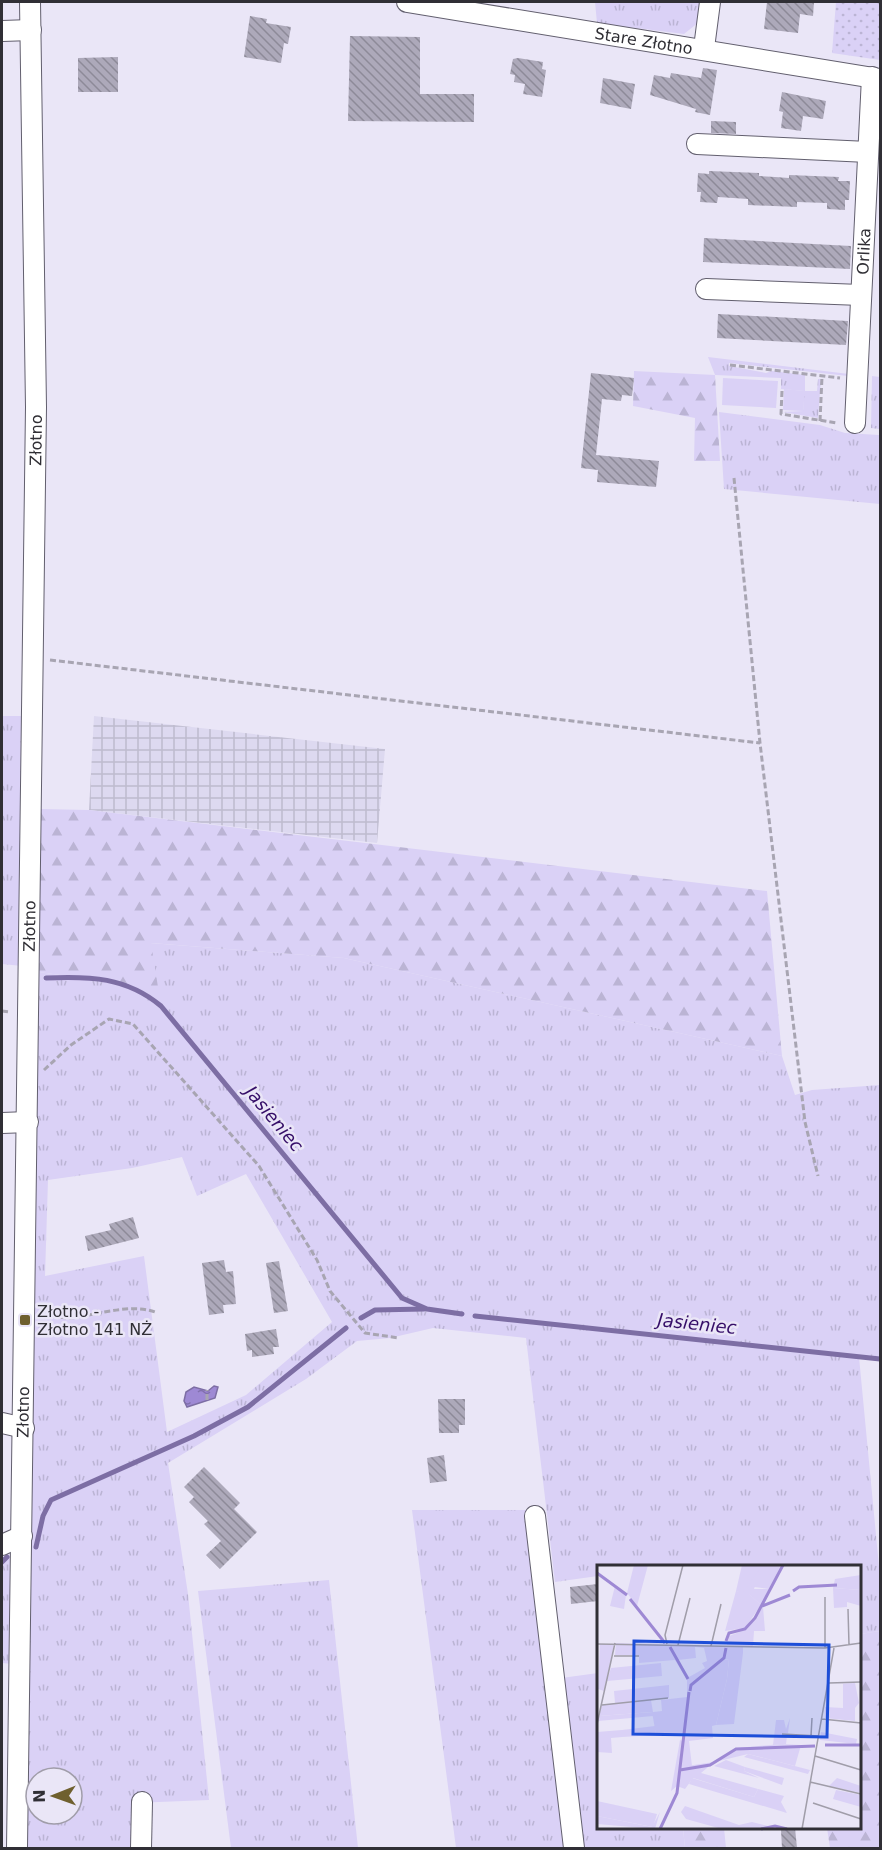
<svg xmlns="http://www.w3.org/2000/svg" width="882" height="1850" font-family="'DejaVu Sans',sans-serif">
<defs>
<pattern id="industrial-grid" width="8" height="8" patternUnits="userSpaceOnUse" patternTransform="scale(1.5)"><rect width="8" height="8" fill="#ddd9f0"/><path d="M0 4h8M4 0v8" fill="none" stroke="#bebbce"/></pattern>
<pattern id="grass-tufts" width="24" height="20" patternUnits="userSpaceOnUse" patternTransform="scale(1.5)"><rect width="24" height="20" fill="#dad1f6"/><path d="M3 7l-1-3M5 7V3M7 7l1-3M15 17l-1-3M17 17v-4M19 17l1-3" fill="none" stroke="#bbb4d4"/></pattern>
<pattern id="forest-firs" width="22" height="20" patternUnits="userSpaceOnUse" patternTransform="scale(1.5)"><rect width="22" height="20" fill="#dad1f6"/><path d="M5 1l3.5 6h-7zM16 11l3.5 6h-7z" fill="#bbb4d4"/></pattern>
<pattern id="garden-dots" width="8" height="8" patternUnits="userSpaceOnUse" patternTransform="scale(1.5)"><rect width="8" height="8" fill="#dad1f6"/><path d="M2 2h.1M6 6h.1" fill="none" stroke="#bbb4d4" stroke-width="1.8" stroke-linecap="round"/></pattern>
<pattern id="water-ripples" width="26" height="14" patternUnits="userSpaceOnUse" patternTransform="scale(1.5)"><rect width="26" height="14" fill="#9e89d4"/><path d="M2 4q2-2 4 0t4 0M15 11q2-2 4 0t4 0" fill="none" stroke="#8170ad"/></pattern>
<pattern id="building-back-hatch" width="6" height="6" patternUnits="userSpaceOnUse" patternTransform="scale(1.5)"><rect width="6" height="6" fill="#ada9ba"/><path d="M-1 5l2 2M0 0l6 6M5-1l2 2" fill="none" stroke="#8d8a98"/></pattern>
</defs>
<rect width="100%" height="100%" fill="#eae6f7"/>
<path fill="url(#industrial-grid)" d="M94,716L385,749L377,843L89,810Z"/>
<g fill="url(#grass-tufts)" fill-rule="evenodd">
<path d="M595,2H700L699,22L684,34L597,23Z"/>
<path d="M708,357L849,374L848,376L729,363V366L766,373L772,371L805,375V391H817L818,379H821L818,418L783,412L803,411L804,391L781,389V378L715,375Z"/>
<path d="M872,376L880,377V504L724,489L719,412L820,425L845,433L879,435V429L871,428Z"/>
<path d="M2,716H24L22,966L2,964Z"/>
<path d="M150,943L344,958L782,1056L795,1095L812,1090L880,1085V1359L859,1357L880,1577V1631L860,1634V1566H598V1576L555,1582L526,1338L433,1328L390,1338L357,1341L306,1379L168,1463L188,1594L209,1800L134,1803L133,1848H25L39,972L130,985L160,1005ZM182,1157L197,1196L246,1174L332,1322L246,1395L167,1432L144,1256L45,1276L48,1180L132,1168ZM36,1778H72V1814H36Z"/>
<path d="M412,1510H533L554,1679L598,1673V1828H683L685,1848H456Z"/>
<path d="M15,1551L13,1664L2,1663V1560Z"/>
<path d="M329,1580L358,1848H231L198,1591Z"/>
</g>
<g fill="url(#forest-firs)">
<path d="M634,371L715,375L720,461H694L695,418L633,406Z"/>
<path d="M39,809L89,810L767,891L782,1056L344,958L151,943L161,1006L130,985L39,972Z"/>
<path d="M880,1631V1848H830L827,1828H860V1634Z"/>
<path d="M683,1828H724L726,1848H685Z"/>
</g>
<path fill="url(#garden-dots)" d="M836,2H880V60L832,53Z"/>
<g fill="#dad1f6">
<path d="M723,378L778,381L776,408L722,405Z"/>
<path d="M784,389L805,391L803,411L783,410Z"/>
</g>
<path fill="url(#water-ripples)" stroke="#7d6ea4" stroke-width="1.5" d="M214,1386L218,1387L215,1398L187,1407L184,1401L186,1392L194,1387L208,1391Z"/>
<g fill="none" stroke-linecap="round" stroke-linejoin="round">
<g stroke="#7d6ea4" stroke-width="5">
<path d="M46,978C90,976 126,977 161,1006L402,1298L427,1309L462,1314"/>
<path d="M475,1316L880,1359"/>
<path d="M361,1318L375,1310L424,1309"/>
<path d="M36,1547L43,1516L51,1500L194,1436L248,1407L346,1328"/>
<path d="M2,1562L7,1557"/>
</g>
</g>
<g fill="url(#building-back-hatch)">
<path d="M767,2H814L813,16L800,14L798,33L764,29Z"/>
<path d="M250,16L267,19L266,23L291,27L288,44L284,43L281,63L244,57Z"/>
<path d="M350,36L420,37V94H474V122L348,121Z"/>
<path d="M118,57V92H78V58Z"/>
<path d="M518,58L543,62L542,69L546,70L542,97L523,94L525,84L514,82L515,75L510,74L513,59Z"/>
<path d="M703,68L717,70L710,115L695,112L696,109L650,95L654,75L670,78L671,73L701,78Z"/>
<path d="M603,78L635,84L631,109L600,103Z"/>
<path d="M782,92L826,101L823,119L803,116L801,131L781,128L783,112L779,111Z"/>
<path d="M711,121L736,122V134L711,133Z"/>
<path d="M709,171L759,173V176L775,177L789,178V175L839,177L838,181H850L849,200H845V210L827,209V203L797,202V207L748,205V199L718,197L717,203L700,202L701,192H697L698,173L709,174Z"/>
<path d="M704,238L851,246L850,269L703,262Z"/>
<path d="M718,314L848,321L846,345L717,338Z"/>
<path d="M591,373L634,378L632,396L622,395L621,401L602,399L596,455L659,461L656,487L597,482L598,470L581,468Z"/>
<path d="M133,1217L139,1238L88,1251L85,1236L111,1230L109,1224Z"/>
<path d="M224,1260L226,1272L233,1271L236,1304L223,1305L224,1313L209,1315L202,1263Z"/>
<path d="M279,1261L288,1311L274,1313L266,1263Z"/>
<path d="M276,1329L279,1347H273L274,1354L252,1357V1350L247,1351L245,1334Z"/>
<path d="M438,1399H465V1425H459V1433H439Z"/>
<path d="M444,1455L447,1481L430,1483L427,1458Z"/>
<path d="M204,1467L240,1503L234,1509L257,1532L220,1569L206,1555L221,1541L204,1524L208,1521L189,1502L194,1497L184,1487Z"/>
<path d="M598,1584V1601L571,1604L570,1587Z"/>
<path d="M795,1828L797,1848H782L781,1830Z"/>
</g>
<g fill="none" stroke-linecap="round" stroke-linejoin="round">
<defs>
<g id="minor">
<path id="s1" d="M407,2L880,79"/>
<path d="M2,31L31,30"/>
<path d="M704,48L710,2"/>
<path d="M697,144L868,152"/>
<path d="M706,289L861,295"/>
<path id="s2" d="M855,423L872,77"/>
<path d="M2,1123L28,1122"/>
<path d="M2,1423L24,1428"/>
<path d="M535,1516L574,1848"/>
<path d="M2,1545L22,1536"/>
<path id="s3" d="M17,1848L36,407L30,2"/>
<path d="M141,1848L142,1802"/>
</g>
</defs>
<use href="#minor" stroke="#625f6e" stroke-width="22"/>
<g stroke="#a8a5b2" stroke-width="3" stroke-dasharray="6 3" stroke-linecap="butt">
<path d="M730,365L840,378"/>
<path d="M782,391L781,414L837,423"/>
<path d="M820,421L822,377"/>
<path d="M734,478L760,743L805,1122L818,1176"/>
<path d="M50,660L760,743"/>
<path d="M2,1011L10,1012"/>
<path d="M44,1070L71,1045L109,1019L133,1024L259,1166L317,1260L330,1291L365,1333L399,1338"/>
<path d="M42,1315C51,1316 61,1318 70,1318C97,1315 129,1303 155,1312"/>
<path d="M207,1400V1390"/>
</g>
<use href="#minor" stroke="#fff" stroke-width="20"/>
</g>
<rect fill="#6f602e" stroke="#eae6f7" stroke-width="2" x="19" y="1314" width="12" height="12" rx="3"/>
<g text-anchor="middle" stroke-width="5" stroke-linejoin="round" paint-order="stroke">
<g font-size="16" fill="#302f35" stroke="#eae6f7">
<text dy="6" stroke="none"><textPath href="#s1" startOffset="240">Stare Złotno</textPath></text>
<text dy="6" stroke="none"><textPath href="#s2" startOffset="172">Orlika</textPath></text>
<text dy="6" stroke="none"><textPath href="#s3" startOffset="1408">Złotno</textPath></text>
<text dy="6" stroke="none"><textPath href="#s3" startOffset="922">Złotno</textPath></text>
<text dy="6" stroke="none"><textPath href="#s3" startOffset="436">Złotno</textPath></text>
</g>
<g font-size="16" fill="#302f35" stroke="#eae6f7" text-anchor="start">
<text x="37" y="1317">Złotno -<tspan x="37" dy="18">Złotno 141 NŻ</tspan></text>
</g>
<g font-size="18" font-style="italic" fill="#350e68" stroke="#eae6f7">
<text transform="translate(274 1119) rotate(50)" y="6">Jasieniec</text>
<text transform="translate(697 1324) rotate(6)" y="6">Jasieniec</text>
</g>
</g>
<g transform="translate(597 1565)">
<rect width="264" height="264" fill="#eae6f7"/>
<path d="M37,0H51L40,41L30,28ZM145,0H166L157,24H172L164,40L153,30L139,26ZM18,21L29,30L27,44L13,41ZM236,23L264,25V41L250,37V42L237,43ZM166,42L168,66H157L156,81L130,80L132,71L150,64ZM19,78L129,82L127,95L132,94L130,114L119,160L115,161L116,173L92,176L95,201L83,202L87,168L59,170L55,147L2,151L5,140L18,138L17,126L72,120V133L54,135L56,147L65,146L64,135L90,132V115L78,95L42,98V90H18ZM98,82L107,83L110,96L105,98L108,103L92,112L81,95L99,93ZM3,79H17L7,126L1,124ZM64,98L65,111L10,116L14,103ZM258,118L262,138L258,143V156L228,153V142L246,143V119H240ZM193,153L191,168H184L190,171L189,179L176,180L179,155H187L189,164ZM25,165V172L14,173L15,188L0,187V167ZM151,189L213,205L211,209L147,192ZM129,195L148,202L147,206L162,213L117,201ZM95,213L157,232L161,224L187,231L184,237L190,248L92,219ZM240,213L264,221V228L232,221ZM63,247L58,264L0,259V251L55,262Z" fill="#dad1f6" fill-rule="evenodd"/>
<path d="M166,0H184L172,24L150,21ZM264,10V25L236,23L238,14ZM139,26L150,27L164,40L148,63L128,66ZM129,82H146V88L137,159L119,160L130,114L132,94L126,95ZM56,147V151L1,156L2,151ZM58,161L59,170L25,172V165ZM83,175L86,176L83,202L117,197L104,208L161,224L157,232L96,213L88,224L80,221L74,226ZM184,179L204,180L198,201L151,189L122,196L140,183ZM148,202L187,213L185,220L147,206ZM239,225L264,230V242L236,234ZM0,236L60,249L56,262L0,251ZM88,241L142,260L155,257L183,264H125L89,254L84,247Z" fill="#dad1f6"/>
<path d="M224,167L260,174L259,179L223,175Z" fill="#dad1f6"/>
<path fill="none" stroke="#9e89d4" stroke-width="3" d="M0,8L30,30M196,26L202,22L240,20M33,34L68,78M165,41L193,30M129,76L132,68L148,64L158,53L186,0M73,82L91,114M93,126L94,120L127,93L129,83M228,180H264M83,205L113,200L139,184L218,181M63,264L80,228L92,127M164,264L178,261L190,264"/>
<path fill="none" stroke="#a09da9" stroke-width="1.5" d="M228,32V83M251,44L252,80M0,79L228,83L264,78M70,79L68,70L86,0M81,80L93,33M114,81L124,39M17,91H42M232,118L264,117M5,140L71,133M225,154L264,158M0,159L18,78M185,169L222,171M214,171L215,153M218,191L264,205M213,217L264,229M216,238L264,254M205,264L237,83"/>
<path fill="#1d4ed8" fill-opacity="0.15" stroke="#1d4ed8" stroke-width="3" d="M37,76L232,80L230,172L36,169Z"/>
<rect width="264" height="264" fill="none" stroke="#302f35" stroke-width="3"/>
</g>
<rect width="882" height="1850" fill="none" stroke="#302f35" stroke-width="6"/>
<g transform="translate(54 1796) rotate(269)"><circle r="28" fill="#eae6f7" stroke="#a09da9" stroke-width="1.5"/>
<path d="M0-4.5L10 22L0 15L-10 22Z" fill="#6f602e"/>
<text y="-9" font-size="16" font-weight="bold" text-anchor="middle" fill="#302f35">N</text>
</g>
</svg>
